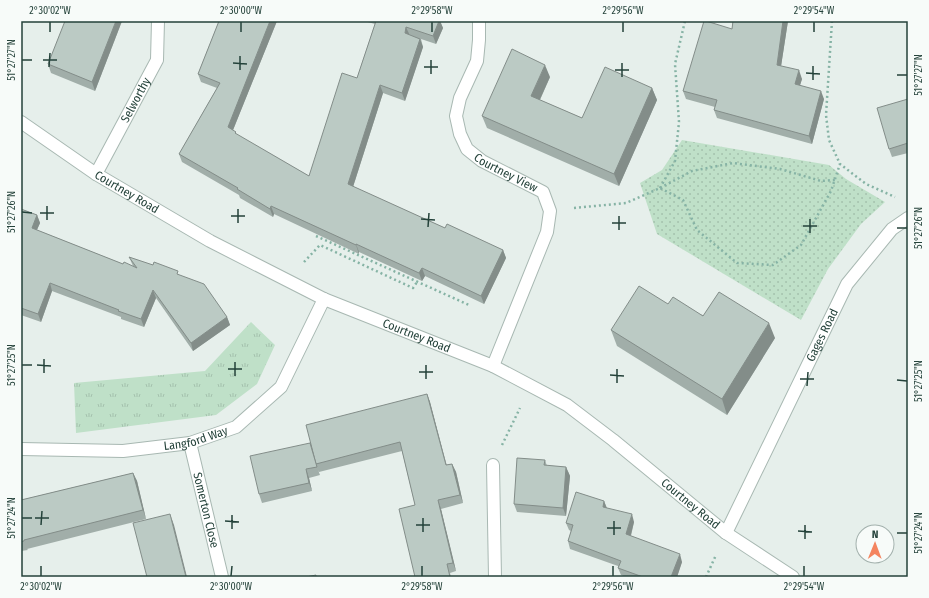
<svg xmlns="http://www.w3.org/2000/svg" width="929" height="598" font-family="'Fira Sans Condensed',sans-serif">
<defs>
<pattern id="grass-tufts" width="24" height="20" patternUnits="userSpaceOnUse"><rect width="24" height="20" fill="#bfe0c8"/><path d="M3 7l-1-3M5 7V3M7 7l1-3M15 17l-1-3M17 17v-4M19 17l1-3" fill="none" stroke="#a4c1ad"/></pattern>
<pattern id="park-dots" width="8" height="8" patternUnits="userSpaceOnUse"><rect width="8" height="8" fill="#bfe0c8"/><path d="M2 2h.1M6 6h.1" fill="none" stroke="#a4c1ad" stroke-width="1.8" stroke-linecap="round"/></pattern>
</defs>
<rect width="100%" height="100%" fill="#e6efeb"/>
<path fill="url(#grass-tufts)" d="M251,322L275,345L257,384L216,415L76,433L74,383L205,371Z"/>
<path fill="url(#park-dots)" d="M682,140L829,165L846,179L885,202L861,224L828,269L801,320L657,234L640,183L662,170Z"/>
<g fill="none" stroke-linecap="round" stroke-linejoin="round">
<defs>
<g id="minor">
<path id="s1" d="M479,21V40L477,61L460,98L456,116L460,134L467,149L482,161L543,192L550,211L547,232L493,366"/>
<path id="s2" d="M21,122L96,174L210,241L324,299L493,366L567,405L613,440L726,533L793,577"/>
<path id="s3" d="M96,174L157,60L158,21"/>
<path id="s4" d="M190,443L222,577"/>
<path id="s5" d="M21,449L123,451L190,443L236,427L281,387L324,299"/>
<path d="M493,465L495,577"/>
<path id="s6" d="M726,533L847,284L892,229L908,218"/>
</g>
</defs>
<use href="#minor" stroke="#a8b8b2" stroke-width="14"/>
<g stroke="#86b3a5" stroke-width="2.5" stroke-dasharray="2 3" stroke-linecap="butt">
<path d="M832,21L826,115L829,140L840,164L866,184L895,197"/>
<path d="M660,188L692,171L733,163L780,169L821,181L835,180"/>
<path d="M660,188L675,161L679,122L675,64L685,21"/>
<path d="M574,208L626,203L660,188L683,200L697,230L737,263L773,265L801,245L831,191L840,164"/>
<path d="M316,236L469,305"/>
<path d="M304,262L320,245L413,288L417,282"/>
<path d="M502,445L520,408"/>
<path d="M706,577L716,555"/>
</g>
<use href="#minor" stroke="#fff" stroke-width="12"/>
</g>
<g fill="#a1aea9">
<path d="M122,21L95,91L51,73L48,64Z"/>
<path d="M219,21H277L233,130L237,135L309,176L357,78L375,24L364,21H440L443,28L436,44L421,39L423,47L405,101L383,93L353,187L445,228L503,250L506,258L484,304L425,276L422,281L359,252V254L274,214L273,217L240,198L239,195L182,162L179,154L217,88L201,82L198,74Z"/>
<path d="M618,21H636L635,22Z"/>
<path d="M733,21H788L781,66L802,79L800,85L824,99L812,144L717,118L714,110L715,107L686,99L683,91L732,29Z"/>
<path d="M550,77L540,100L582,118L652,88L657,100L619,186L487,128L482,116Z"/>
<path d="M908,99V153L892,157L889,149Z"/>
<path d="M21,209L37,215L40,223L37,230L123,264L133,266L129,257L179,275L227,317L230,325L193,351L156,298L144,327L121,319V317L52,291L41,322L21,315Z"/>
<path d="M668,304L775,338L727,415L617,346L611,330Z"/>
<path d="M427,394L430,402L446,465L452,464L456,472L463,503L441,509L456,571L450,573L451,577H415V505L402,451L319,472L318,470L320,475L309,478L312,491L262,503L259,494L310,443Z"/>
<path d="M545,460L547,466L566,467L570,476L566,516L517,512L514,504Z"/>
<path d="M133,473L137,481L146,519L27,549L28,550L21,551V500Z"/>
<path d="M604,501L607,508L634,522L631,536L682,562L677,577H626L621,575L618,568V566L570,549L568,541L571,531L569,530L566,523Z"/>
</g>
<g fill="#838d89">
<path d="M116,21H122L95,91L92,82Z"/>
<path d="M270,21H277L231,135L228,127Z"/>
<path d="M439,21H440L443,28L436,44L433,36Z"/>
<path d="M783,21H788L780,73L777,65Z"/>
<path d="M406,27L410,36L405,33Z"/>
<path d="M420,39L423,47L405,101L402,93Z"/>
<path d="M545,65L550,77L536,108L531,96Z"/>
<path d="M799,70L802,79L798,92L795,84Z"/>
<path d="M380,85L383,93L351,193L348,184Z"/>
<path d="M652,88L657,100L619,186L614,174Z"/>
<path d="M821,91L824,99L812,144L809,136Z"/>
<path d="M271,206L274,214L273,217L270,209Z"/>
<path d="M37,215L40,223L34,236L32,228Z"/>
<path d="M356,244L359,252V254L356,245Z"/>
<path d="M503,250L506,258L484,304L481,296Z"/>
<path d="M422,268L425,276L422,281L419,273Z"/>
<path d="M50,283L52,291L41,322L38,314Z"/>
<path d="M153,290L156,298L144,327L141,319Z"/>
<path d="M227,317L230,325L193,351L191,343Z"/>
<path d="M769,323L775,338L727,415L722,399Z"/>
<path d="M427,394L430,402L449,474L446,465Z"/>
<path d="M452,464L456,472L463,503L460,495Z"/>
<path d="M566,467L570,476L566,516L563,508Z"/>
<path d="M306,469L309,478L312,491L309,483Z"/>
<path d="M133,473L137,481L146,519L143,510Z"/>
<path d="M438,500L441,509L456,571L453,563Z"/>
<path d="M604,501L607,509L603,507Z"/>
<path d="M170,514L174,525L187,577H186Z"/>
<path d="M632,514L634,522L629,542L626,534Z"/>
<path d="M680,554L682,562L677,577H671Z"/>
</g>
<g fill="#bbcac4" stroke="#838d89">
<path d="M65,21H116L92,82L48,64Z"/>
<path d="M219,21H270L228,127L236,132L235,133L309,176L342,73L357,78L376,21H439L433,36L406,27L405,33L420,39L402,93L380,85L348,184L445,228L447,224L503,250L481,296L422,268L419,273L356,244V245L271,206L270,209L237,189L238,188L179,154L220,83L198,74Z"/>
<path d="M704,21H706L732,29L733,21H783L777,65L799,70L795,84L821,91L809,136L714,110L717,100L683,91Z"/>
<path d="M512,49L545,65L531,96L582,118L605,67L652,88L614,174L482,116Z"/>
<path d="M908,99V143L889,149L877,108Z"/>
<path d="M21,209L37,215L32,228L123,264L124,262L137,268L129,257L153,265L154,262L178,271L177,274L204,284L227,317L191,343L153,290L141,319L118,311L119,310L50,283L38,314L21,308Z"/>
<path d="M639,286L668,304L673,297L703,316L719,292L769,323L722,399L611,330Z"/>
<path d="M427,394L446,465L452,464L460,495L438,500L453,563L447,564L450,577H415L399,509L415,505L400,442L316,464L306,425Z"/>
<path d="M310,443L317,467L306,469L309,483L259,494L250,456Z"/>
<path d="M517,458L545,460L544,465L566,467L563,508L514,504Z"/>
<path d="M133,473L143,510L24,540V541L21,542V500Z"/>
<path d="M576,492L604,501L603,507L632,514L626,534L680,554L671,577H643L618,568L621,561L568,541L573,525L566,523Z"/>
<path d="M170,514L186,577H147L133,523Z"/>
<path d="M316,575V577H306Z"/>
</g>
<path fill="none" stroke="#24423a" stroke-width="1.5" d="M50,32V22M241,32V22M432,32V22M623,32V22M814,32V22M22,60H32M43,60H57M233,63L247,64M49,67L50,53M424,67H438M240,70V56M615,70H629M806,73L820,74M431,74V60M897,75H907M622,77V63M813,80V66M22,212L32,213M40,213H54M231,216H245M421,219L435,220M47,220V206M238,223V209M612,223H626M803,226H817M428,227L429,213M897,228H907M619,230V216M810,233V219M22,365H32M37,365L51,366M228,369H242M419,372H433M44,373V359M610,375L624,376M235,376V362M426,379V365M800,379H814M897,380L907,381M617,383V369M807,386L808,372M22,518H32M35,518H49M225,521L239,522M41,525L42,511M416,525H430M607,528H621M232,529V515M798,531L812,532M423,532V518M897,533H907M614,535V521M805,539V525M41,576V566M231,576L232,566M422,576V566M613,576V566M804,576V566"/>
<g text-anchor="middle" stroke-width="3" stroke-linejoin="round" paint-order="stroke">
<g font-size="12" fill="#24423a" stroke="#f7fbf9">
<text dy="4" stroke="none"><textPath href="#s3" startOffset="84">Selworthy</textPath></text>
<text dy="4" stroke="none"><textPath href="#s1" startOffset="180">Courtney View</textPath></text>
<text dy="4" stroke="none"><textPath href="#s2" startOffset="127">Courtney Road</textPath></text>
<text dy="4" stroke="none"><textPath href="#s6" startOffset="220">Gages Road</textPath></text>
<text dy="4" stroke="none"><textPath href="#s2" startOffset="451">Courtney Road</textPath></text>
<text dy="4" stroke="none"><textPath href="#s5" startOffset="176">Langford Way</textPath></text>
<text dy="4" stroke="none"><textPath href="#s2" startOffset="775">Courtney Road</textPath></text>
<text dy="4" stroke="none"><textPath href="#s4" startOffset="69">Somerton Close</textPath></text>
</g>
</g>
<rect width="929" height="598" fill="none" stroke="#f7fbf9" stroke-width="44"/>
<g transform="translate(875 544) rotate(1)"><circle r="19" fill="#f7fbf9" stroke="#a3b1ad"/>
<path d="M0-3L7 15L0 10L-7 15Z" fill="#f4845f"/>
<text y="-6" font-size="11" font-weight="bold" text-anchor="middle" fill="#24423a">N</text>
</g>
<rect x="22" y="22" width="885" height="554" fill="none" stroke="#24423a" stroke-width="1.5"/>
<g font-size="10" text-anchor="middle" fill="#24423a">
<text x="50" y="14">2°30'02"W</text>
<text x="241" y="14">2°30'00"W</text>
<text x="432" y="14">2°29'58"W</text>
<text x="623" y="14">2°29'56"W</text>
<text x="814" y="14">2°29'54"W</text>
<text transform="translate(11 60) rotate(-90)" y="4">51°27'27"N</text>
<text transform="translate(918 75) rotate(-90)" y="4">51°27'27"N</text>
<text transform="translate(11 212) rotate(-90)" y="4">51°27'26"N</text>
<text transform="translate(918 228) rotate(-90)" y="4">51°27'26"N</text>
<text transform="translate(11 365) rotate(-90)" y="4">51°27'25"N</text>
<text transform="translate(918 381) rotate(-90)" y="4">51°27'25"N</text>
<text transform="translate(11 518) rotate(-90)" y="4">51°27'24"N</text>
<text transform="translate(918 533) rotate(-90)" y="4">51°27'24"N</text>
<text x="41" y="590">2°30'02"W</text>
<text x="231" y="590">2°30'00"W</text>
<text x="422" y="590">2°29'58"W</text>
<text x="613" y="590">2°29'56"W</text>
<text x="804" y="590">2°29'54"W</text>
</g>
</svg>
